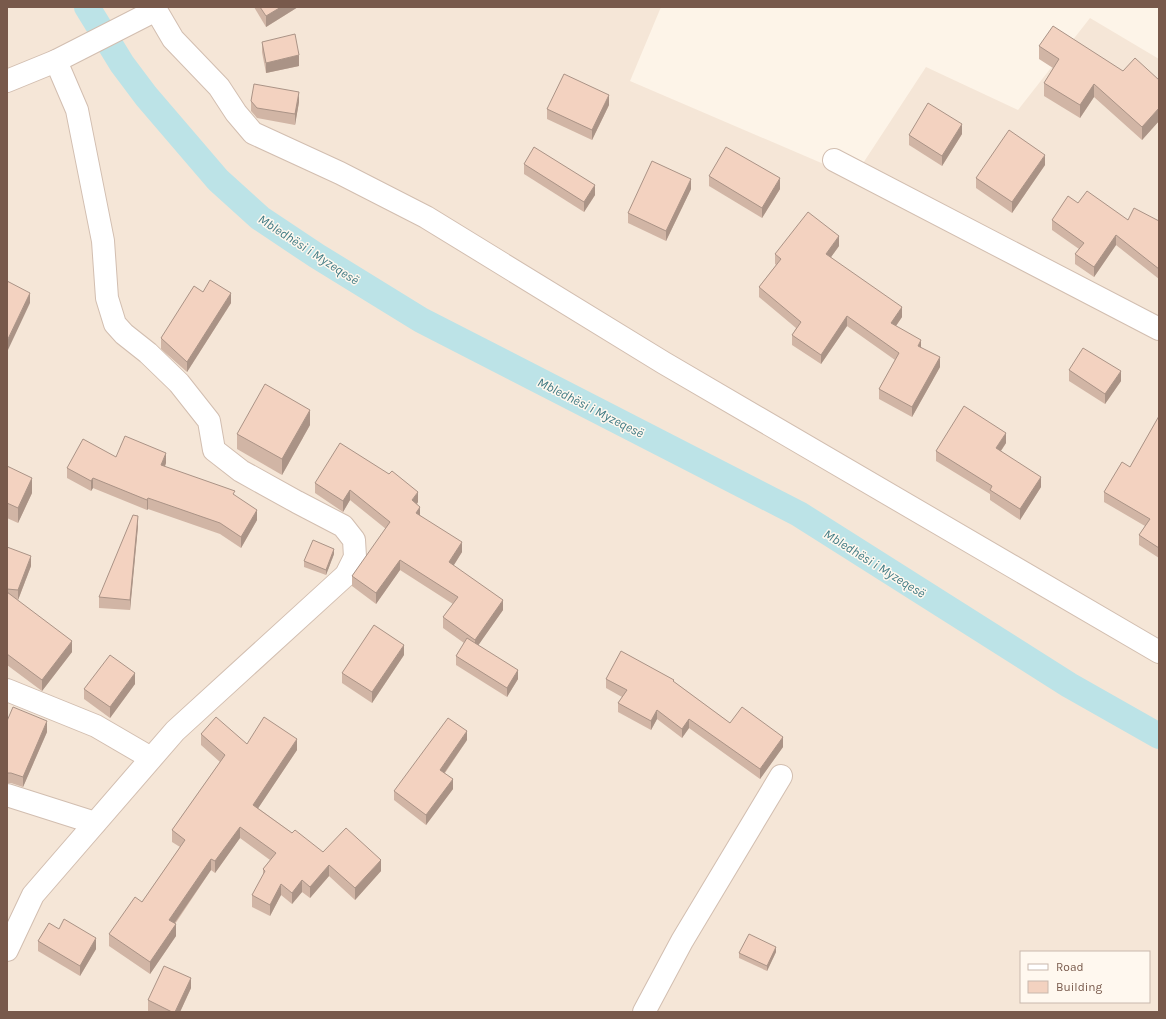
<svg xmlns="http://www.w3.org/2000/svg" width="1166" height="1019" font-family="Karla,sans-serif">
<rect width="100%" height="100%" fill="#fdf4e8"/>
<path fill="#f5e6d7" fill-rule="evenodd" d="M7,7H661L630,81L854,177L926,67L1018,110L1090,18L1159,59V1012H7ZM1021,952H1149V1002H1021Z"/>
<g fill="none" stroke-linecap="round" stroke-linejoin="round">
<path stroke="#bce3e7" stroke-width="26" d="M87,7L122,64L146,96L218,180L260,218L317,256L421,320L799,514L1069,685L1159,736"/>
<defs>
<g id="minor">
<path d="M156,10L173,39L219,87L236,113L253,133L340,173L426,217L664,363L1159,652"/>
<path d="M7,81L56,61"/>
<path d="M834,160L1159,329"/>
<path d="M7,690L96,726L151,758"/>
<path d="M7,795L95,823"/>
<path d="M7,950L33,895L175,731L346,575L355,557L354,540L343,526L297,502L241,471L214,450L209,421L179,383L148,353L124,334L115,324L107,298L103,241L77,110L56,61L156,10L155,7"/>
<path d="M644,1012L682,941L781,776"/>
</g>
</defs>
<use href="#minor" stroke="#d2beb0" stroke-width="24"/>
<use href="#minor" stroke="#fff" stroke-width="22"/>
</g>
<g fill="#d1b5a5">
<path d="M254,7H298L266,27Z"/>
<path d="M262,42L299,66L266,73L262,52Z"/>
<path d="M1039,46L1123,71L1159,80V121L1142,140L1094,97L1080,118L1044,96V83L1053,68L1039,59Z"/>
<path d="M251,101L299,102L295,125L257,118L251,111Z"/>
<path d="M609,105L592,140L547,119V109Z"/>
<path d="M962,134L942,166L909,145V135Z"/>
<path d="M524,164L595,195L584,212L524,174Z"/>
<path d="M1045,165L1012,213L976,188V178Z"/>
<path d="M709,176L780,189L762,218L709,186Z"/>
<path d="M691,189L666,241L628,223V213Z"/>
<path d="M1078,203L1128,220L1159,221V279L1116,245L1094,277L1075,264V254L1079,249L1052,230V220Z"/>
<path d="M839,246L831,257L902,317L896,326L921,347L940,367L912,417L879,399V389L895,360L847,326L821,364L792,345V335L796,328L759,297V287L776,265L775,264V254Z"/>
<path d="M203,292L231,303L187,372L161,349V338Z"/>
<path d="M1069,370L1121,381L1105,404L1069,381Z"/>
<path d="M1159,416V558L1139,545V535L1145,526L1104,502V492L1130,467Z"/>
<path d="M310,425L282,475L237,449V434Z"/>
<path d="M1006,443L1001,451L1041,487L1020,520L990,500V494L936,461V451Z"/>
<path d="M116,457L166,463L165,467L235,495L257,520L241,548L220,534L148,509L147,510L93,488L91,491L67,478V468Z"/>
<path d="M7,466L32,493L18,523L7,518Z"/>
<path d="M315,483L418,502L417,504L420,515L462,552L453,566L503,610L478,645L518,679L507,697L456,665V656L464,643L443,628V617L453,604L400,570L376,604L352,586V576L386,529L350,500L343,512L315,493Z"/>
<path d="M138,526L130,610L99,608V597Z"/>
<path d="M7,547L31,566L18,600H17L72,652L42,691L7,665Z"/>
<path d="M334,554L326,575L304,567V561Z"/>
<path d="M1159,588V600H1158V590Z"/>
<path d="M404,655L372,703L342,683V673Z"/>
<path d="M606,679L674,682L730,723L783,747L760,779L689,728L682,738L657,719L651,730L618,712V703L622,697L606,688Z"/>
<path d="M135,684L110,718L84,699V689Z"/>
<path d="M7,721L47,732L23,787L11,783H7Z"/>
<path d="M201,734L247,744L297,750L258,808L292,833L323,852L381,871L355,900L329,876L310,898L302,892L292,904L281,895L270,916L252,907V895L263,876V869L270,860L240,838L215,873L211,870L175,924L176,936L150,974L109,946V934L142,902L180,847L172,842V830L220,762L201,745Z"/>
<path d="M467,740L445,773L453,789L426,825L394,800V791Z"/>
<path d="M38,941L96,949L80,976L38,951Z"/>
<path d="M776,952L767,971L739,958V953Z"/>
<path d="M191,988L180,1012H150L148,1011V1000Z"/>
</g>
<g fill="#aa9386">
<path d="M281,7H298L266,27V16Z"/>
<path d="M299,55V66L266,73V63Z"/>
<path d="M1094,84V97L1080,118V105Z"/>
<path d="M299,92V102L295,125V114Z"/>
<path d="M609,95V105L592,140V130Z"/>
<path d="M1159,108V121L1142,140V127Z"/>
<path d="M962,124V134L942,166V156Z"/>
<path d="M1045,155V165L1012,213V202Z"/>
<path d="M780,178V189L762,218V208Z"/>
<path d="M691,179V189L666,241V231Z"/>
<path d="M595,185V195L584,212V202Z"/>
<path d="M1116,235V245L1094,277V267Z"/>
<path d="M839,236V246L826,264V254Z"/>
<path d="M30,293V303L7,352V341Z"/>
<path d="M231,293V303L187,372V362Z"/>
<path d="M902,307V317L891,333V323Z"/>
<path d="M847,316V326L821,364V355Z"/>
<path d="M921,340V350L918,346Z"/>
<path d="M940,357V367L912,417V407Z"/>
<path d="M1121,371V381L1105,404V394Z"/>
<path d="M310,410V425L282,475V459Z"/>
<path d="M1006,433V443L996,458V448Z"/>
<path d="M166,453V463L161,475V465Z"/>
<path d="M1041,477V487L1020,520V509Z"/>
<path d="M32,478V493L18,523V508Z"/>
<path d="M93,478V488L91,491V481Z"/>
<path d="M350,490V500L343,512V501Z"/>
<path d="M418,492V502L412,511V500Z"/>
<path d="M148,498V509L147,510V500Z"/>
<path d="M420,507V518L416,513Z"/>
<path d="M257,510V520L241,548V537Z"/>
<path d="M138,516V526L130,610V600Z"/>
<path d="M462,542V552L449,573V562Z"/>
<path d="M334,549V554L326,575V570Z"/>
<path d="M31,556V566L18,600V590Z"/>
<path d="M400,560V570L376,604V593Z"/>
<path d="M503,600V610L475,650V640Z"/>
<path d="M72,641V652L42,691V680Z"/>
<path d="M404,645V655L372,703V692Z"/>
<path d="M518,670V679L507,697V688Z"/>
<path d="M135,673V684L110,718V707Z"/>
<path d="M657,710V719L651,730V721Z"/>
<path d="M689,719V728L682,738V729Z"/>
<path d="M47,721V732L23,787V777Z"/>
<path d="M467,731V740L440,779V770Z"/>
<path d="M783,737V747L760,779V769Z"/>
<path d="M297,739V750L253,816V805Z"/>
<path d="M453,779V789L426,825V815Z"/>
<path d="M240,827V838L215,873V861Z"/>
<path d="M211,859V870L169,931V920Z"/>
<path d="M381,860V871L355,900V888Z"/>
<path d="M329,865V876L310,898V887Z"/>
<path d="M302,880V892L292,904V893Z"/>
<path d="M281,884V895L270,916V905Z"/>
<path d="M176,924V936L150,974V962Z"/>
<path d="M96,938V949L80,976V966Z"/>
<path d="M776,947V952L767,971V966Z"/>
<path d="M191,978V988L180,1012H175Z"/>
</g>
<g fill="#f3d2c0" stroke="#aa9386">
<path d="M260,7H281L266,16Z"/>
<path d="M1053,26L1123,71L1135,58L1159,80V108L1142,127L1094,84L1080,105L1044,83L1059,59L1039,46Z"/>
<path d="M295,34L299,55L266,63L262,42Z"/>
<path d="M564,74L609,95L592,130L547,109Z"/>
<path d="M254,84L299,92L295,114L257,108L251,101Z"/>
<path d="M928,103L962,124L942,156L909,135Z"/>
<path d="M1009,130L1045,155L1012,202L976,178Z"/>
<path d="M534,147L595,185L584,202L524,164Z"/>
<path d="M726,147L780,178L762,208L709,176Z"/>
<path d="M652,161L691,179L666,231L628,213Z"/>
<path d="M1087,191L1128,220L1134,208L1159,221V269L1116,235L1094,267L1075,254L1084,243L1052,220L1068,196L1078,203Z"/>
<path d="M808,212L839,236L826,254L902,307L891,323L921,340L918,346L940,357L912,407L879,389L899,353L847,316L821,355L792,335L801,322L759,287L781,259L775,254Z"/>
<path d="M210,280L231,293L187,362L161,338L194,286L203,292Z"/>
<path d="M7,281L30,293L7,341Z"/>
<path d="M1083,348L1121,371L1105,394L1069,370Z"/>
<path d="M265,384L310,410L282,459L237,434Z"/>
<path d="M964,406L1006,433L996,448L1041,477L1020,509L990,490L992,486L936,451Z"/>
<path d="M1159,416V548L1139,535L1150,519L1104,492L1122,462L1130,467Z"/>
<path d="M125,436L166,453L161,465L235,491L233,494L257,510L241,537L220,523L148,498L147,500L93,478L91,481L67,468L83,439L116,457Z"/>
<path d="M340,443L389,474L392,471L418,492L412,500L420,507L416,513L462,542L449,562L503,600L475,640L443,617L458,597L400,560L376,593L352,576L390,522L350,490L343,501L315,483Z"/>
<path d="M7,466L32,478L18,508L7,503Z"/>
<path d="M133,515L138,516L130,600L99,597Z"/>
<path d="M313,540L334,549L326,570L304,561Z"/>
<path d="M7,547L31,556L18,590L7,589Z"/>
<path d="M7,592L72,641L42,680L7,654Z"/>
<path d="M374,625L404,645L372,692L342,673Z"/>
<path d="M467,638L518,670L507,688L456,656Z"/>
<path d="M621,651L674,680L673,681L730,723L742,707L783,737L760,769L689,719L682,729L657,710L651,721L618,703L627,690L606,679Z"/>
<path d="M110,655L135,673L110,707L84,689Z"/>
<path d="M13,707L47,721L23,777L11,773H7V721Z"/>
<path d="M216,717L247,744L264,717L297,739L253,805L292,833L295,830L323,852L346,828L381,860L355,888L329,865L310,887L302,880L292,893L281,884L270,905L252,895L265,871L263,869L276,853L240,827L215,861L211,859L169,920L176,924L150,962L109,934L135,897L142,902L185,840L172,830L225,755L201,734Z"/>
<path d="M448,718L467,731L440,770L453,779L426,815L394,791Z"/>
<path d="M64,919L96,938L80,966L38,941L49,923L59,929Z"/>
<path d="M749,934L776,947L767,966L739,953Z"/>
<path d="M164,966L191,978L175,1012H172L148,1000Z"/>
</g>
<g text-anchor="middle" stroke-width="3" stroke-linejoin="round" paint-order="stroke">
<g font-size="13" font-style="italic" fill="#417b84" stroke="#fff8ef">
<text transform="translate(309 249) rotate(33)" y="5">Mbledhësi i Myzeqesë</text>
<text transform="translate(591 407) rotate(27)" y="5">Mbledhësi i Myzeqesë</text>
<text transform="translate(875 563) rotate(32)" y="5">Mbledhësi i Myzeqesë</text>
</g>
</g>
<rect width="1166" height="1019" fill="none" stroke="#78594b" stroke-width="16"/>
<rect x="1020" y="951" width="130" height="52" fill="#fff8ef" stroke="#c9b8ad"/>
<rect x="1028" y="964" width="20" height="6" fill="#ffffff" stroke="#c9b8ad"/>
<text x="1056" y="971" font-size="12" fill="#78594b">Road</text>
<rect x="1028" y="981" width="20" height="12" fill="#f3d2c0" stroke="#c9b8ad"/>
<text x="1056" y="991" font-size="12" fill="#78594b">Building</text>
</svg>
